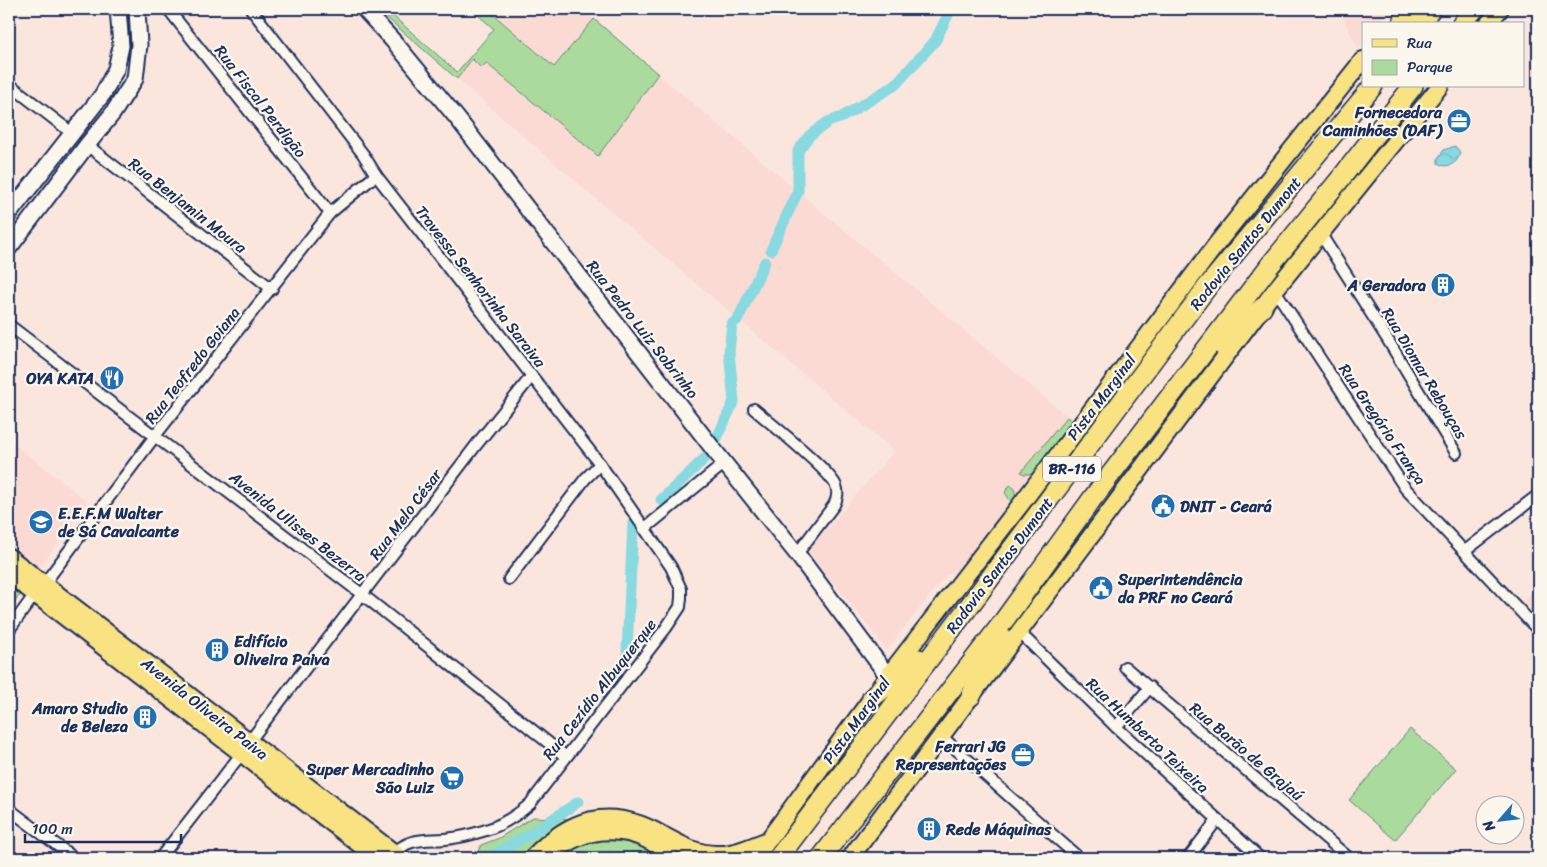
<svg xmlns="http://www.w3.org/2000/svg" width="1547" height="867" font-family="Sriracha,sans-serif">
<defs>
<pattern id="water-waves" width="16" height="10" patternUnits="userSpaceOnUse" patternTransform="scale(1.25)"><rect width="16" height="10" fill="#88d9e0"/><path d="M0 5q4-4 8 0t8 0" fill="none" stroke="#75bbc3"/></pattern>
</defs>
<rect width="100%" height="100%" fill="#fbe6de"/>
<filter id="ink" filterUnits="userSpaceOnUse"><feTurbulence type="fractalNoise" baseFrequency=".02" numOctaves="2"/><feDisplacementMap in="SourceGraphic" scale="10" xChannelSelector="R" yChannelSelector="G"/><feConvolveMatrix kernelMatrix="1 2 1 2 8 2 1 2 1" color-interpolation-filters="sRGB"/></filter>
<g filter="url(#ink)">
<g fill="#fbdad4">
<path d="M499,9H582L594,19L554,68L494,15Z"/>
<path d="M1339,9H1389L1377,24H1363V42L1358,49Z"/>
<path d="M472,59L486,62L598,155L658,74L1075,423L1013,506L954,574H947L887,650L808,551L894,451L595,198L457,79Z"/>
<path d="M9,440L88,502L40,567L9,543Z"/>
<path d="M1538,586V622L1521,602Z"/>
</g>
<g fill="#aadb9c" stroke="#62857d">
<path d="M377,9H385L457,72L494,29L471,9H499L494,15L554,67L594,19L658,74L598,156L486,63L481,68L472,59L457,79Z"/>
<path d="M1067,417L1075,423L1037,474H1024L1021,472Z"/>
<path d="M1010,485L1014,488L1017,501L1013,506L1005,492Z"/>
<path d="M9,583L21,593L9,611Z"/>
<path d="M1410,729L1456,769L1395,840L1349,800Z"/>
<path d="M533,817L576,819L525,858H461L476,856L481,845L499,838Z"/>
<path d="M593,837L637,840L663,858H557Z"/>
<path d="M437,851L443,858H412L418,852Z"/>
</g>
<path fill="url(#water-waves)" stroke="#5c95ac" d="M1455,146L1460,152C1459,163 1447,170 1438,163V158L1444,150Z"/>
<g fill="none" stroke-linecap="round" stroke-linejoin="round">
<path stroke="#5c95ac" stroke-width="3" d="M610,853L612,858"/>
<g stroke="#88d9e0" stroke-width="11">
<path d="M771,250L798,191V151L809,136L828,122L842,117L895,85L935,41L951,9"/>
<path d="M717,438L734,401L729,352L732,324L738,319L765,262"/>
<path d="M661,500L705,458"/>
<path d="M627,652L633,523"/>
<path d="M487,858L527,836L578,802"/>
</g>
<defs>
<g id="street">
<path d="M168,9L330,213"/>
<path d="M251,9L363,154L376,175L600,464L671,567L681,589V598L680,607L666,628L530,804C516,816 501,826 483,831C473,834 463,837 453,838C432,842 408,835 395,854"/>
<path d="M9,84L72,133"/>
<path d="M87,145L272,289"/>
<path d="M1320,233L1386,337L1456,453"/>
<path d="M1275,290L1405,488L1538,630"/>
<path d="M9,325L363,595L565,756"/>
<path d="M754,409C770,423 830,470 836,486C839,493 837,499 834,505L797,554"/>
<path d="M644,529L725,463"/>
<path d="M1465,551L1538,495"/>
<path d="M509,579L585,479L600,464"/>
<path d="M44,584L155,436L330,213L376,175"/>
<path d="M9,630L35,594"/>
<path d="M1019,632L1116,727L1260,858"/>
<path d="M1125,667L1349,858"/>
<path d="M1116,727L1150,687"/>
<path d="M941,736L1079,858"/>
<path d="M249,742L477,444L531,377"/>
<path d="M9,809L74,858"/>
<path d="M160,858L242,753"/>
<path d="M1188,858L1217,820"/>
</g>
<g id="secondary">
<path d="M364,9L396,44L457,118L714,450L797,554L888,676"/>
<path d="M9,214L103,94L116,69L121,46L118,9"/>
<path d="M9,248L87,145L113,113L135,79L139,45L137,9"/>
</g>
<g id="primary">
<path d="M1488,24L1500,9"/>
<path d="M9,557L401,858"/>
<path d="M9,574L377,858"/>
<path d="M532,858C570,818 609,806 659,833C678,843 695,854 716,854C734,855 752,846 768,840"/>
<path d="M549,858C581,822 640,823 671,858"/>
<path d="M755,858L888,676L1021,504L1215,246L1363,60"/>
<path d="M850,858L1275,290L1440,86"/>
</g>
<g id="highway">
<path d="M1402,24L1407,9"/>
<path d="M1420,24L1431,9"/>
<path d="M1462,24L1474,9"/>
<path d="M1221,345L1262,308"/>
<path d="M971,696L1001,637"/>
<path d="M872,698L919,659"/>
<path d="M778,858L976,597L1208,286L1373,86"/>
<path d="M821,858L1000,626L1092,499L1271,264L1341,178L1413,86"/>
</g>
</defs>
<use href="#street" stroke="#1b2f5e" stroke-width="14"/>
<use href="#secondary" stroke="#1b2f5e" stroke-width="19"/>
<use href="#primary" stroke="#1b2f5e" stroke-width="20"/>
<use href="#highway" stroke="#1b2f5e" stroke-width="22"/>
<use href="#street" stroke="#fbf7ec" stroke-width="10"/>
<use href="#secondary" stroke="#fbf7ec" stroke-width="15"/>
<use href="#primary" stroke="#f8e281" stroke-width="16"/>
<use href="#highway" stroke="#f8e281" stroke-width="19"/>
</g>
</g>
<defs>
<symbol id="office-disc" viewBox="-11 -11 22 22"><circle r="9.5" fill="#1f6fb2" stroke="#fbf7ec"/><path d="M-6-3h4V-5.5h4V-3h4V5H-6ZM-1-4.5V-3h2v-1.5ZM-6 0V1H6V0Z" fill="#fff"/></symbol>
<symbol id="building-disc" viewBox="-11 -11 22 22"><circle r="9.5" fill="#1f6fb2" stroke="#fbf7ec"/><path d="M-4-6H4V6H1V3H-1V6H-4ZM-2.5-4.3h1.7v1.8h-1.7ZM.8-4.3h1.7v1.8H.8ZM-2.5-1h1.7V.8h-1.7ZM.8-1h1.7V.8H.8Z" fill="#fff"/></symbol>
<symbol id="restaurant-disc" viewBox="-11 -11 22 22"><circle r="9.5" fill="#1f6fb2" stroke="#fbf7ec"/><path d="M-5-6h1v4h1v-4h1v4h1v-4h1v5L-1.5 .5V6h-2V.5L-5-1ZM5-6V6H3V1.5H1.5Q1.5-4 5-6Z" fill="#fff"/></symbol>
<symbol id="civic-disc" viewBox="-11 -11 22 22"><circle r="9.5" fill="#1f6fb2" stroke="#fbf7ec"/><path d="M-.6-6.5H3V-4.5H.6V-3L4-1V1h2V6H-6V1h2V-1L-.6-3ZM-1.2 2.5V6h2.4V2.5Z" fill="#fff"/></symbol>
<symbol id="school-disc" viewBox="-11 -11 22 22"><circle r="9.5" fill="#1f6fb2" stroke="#fbf7ec"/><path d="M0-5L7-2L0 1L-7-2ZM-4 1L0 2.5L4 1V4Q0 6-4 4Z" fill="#fff"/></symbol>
<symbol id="supermarket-disc" viewBox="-11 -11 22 22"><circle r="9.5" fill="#1f6fb2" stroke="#fbf7ec"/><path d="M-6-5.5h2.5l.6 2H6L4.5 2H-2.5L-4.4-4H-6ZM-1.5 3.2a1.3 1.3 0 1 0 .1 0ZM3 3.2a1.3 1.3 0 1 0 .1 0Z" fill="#fff"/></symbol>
</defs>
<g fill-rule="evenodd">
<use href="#office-disc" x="1445" y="107" width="28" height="28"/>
<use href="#building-disc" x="1429" y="271" width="28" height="28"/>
<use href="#restaurant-disc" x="98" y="364" width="28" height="28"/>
<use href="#civic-disc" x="1149" y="492" width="28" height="28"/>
<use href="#school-disc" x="27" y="508" width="28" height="28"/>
<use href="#civic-disc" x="1087" y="574" width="28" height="28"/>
<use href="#building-disc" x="203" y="636" width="28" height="28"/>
<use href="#building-disc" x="131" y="703" width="28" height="28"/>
<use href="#office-disc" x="1009" y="741" width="28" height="28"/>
<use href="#supermarket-disc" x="438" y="764" width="28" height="28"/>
<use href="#building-disc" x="915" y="815" width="28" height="28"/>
</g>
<g text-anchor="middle" stroke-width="4.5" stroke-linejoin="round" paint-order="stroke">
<rect fill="#fbf7ec" stroke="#5e6b89" stroke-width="1" x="1043" y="456.5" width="58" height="25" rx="4"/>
<g font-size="15" font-weight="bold" fill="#1b2f5e">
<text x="1072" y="474">BR-116</text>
</g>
<g font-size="16" fill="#1b2f5e" stroke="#fbf7ec">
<text transform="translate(261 101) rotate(52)" y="6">Rua Fiscal Perdigão</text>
<text transform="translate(188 205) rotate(38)" y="6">Rua Benjamin Moura</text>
<text transform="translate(1245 243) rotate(-51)" y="6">Rodovia Santos Dumont</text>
<text transform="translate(481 286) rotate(52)" y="6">Travessa Senhorinha Saraiva</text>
<text transform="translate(643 329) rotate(52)" y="6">Rua Pedro Luiz Sobrinho</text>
<text transform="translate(192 365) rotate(-52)" y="6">Rua Teofredo Goiana</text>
<text transform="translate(1425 373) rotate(59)" y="6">Rua Diomar Rebouças</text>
<text transform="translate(1101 397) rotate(-53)" y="6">Pista Marginal</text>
<text transform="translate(1383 424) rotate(56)" y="6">Rua Gregório França</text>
<text transform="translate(405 514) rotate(-53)" y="6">Rua Melo César</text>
<text transform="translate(298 526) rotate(38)" y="6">Avenida Ulisses Bezerra</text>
<text transform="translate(999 565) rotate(-53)" y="6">Rodovia Santos Dumont</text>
<text transform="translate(599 689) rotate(-52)" y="6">Rua Cezídio Albuquerque</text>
<text transform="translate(205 708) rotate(38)" y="6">Avenida Oliveira Paiva</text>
<text transform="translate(856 720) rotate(-54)" y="6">Pista Marginal</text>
<text transform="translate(1148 735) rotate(43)" y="6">Rua Humberto Teixeira</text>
<text transform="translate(1247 751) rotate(40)" y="6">Rua Barão de Grajaú</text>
</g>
<g font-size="16" font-weight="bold" fill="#1b2f5e" stroke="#fbf7ec" text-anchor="end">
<text x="1442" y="118">Fornecedora<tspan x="1442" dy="18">Caminhões (DAF)</tspan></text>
<text x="1426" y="291">A Geradora</text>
<text x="94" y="384">OYA KATA</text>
<text x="1180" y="512" text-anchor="start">DNIT - Ceará</text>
<text x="58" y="519" text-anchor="start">E.E.F.M Walter<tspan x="58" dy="18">de Sá Cavalcante</tspan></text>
<text x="1118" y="585" text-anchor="start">Superintendência<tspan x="1118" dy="18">da PRF no Ceará</tspan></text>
<text x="234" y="647" text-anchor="start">Edifício<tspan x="234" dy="18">Oliveira Paiva</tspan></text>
<text x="128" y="714">Amaro Studio<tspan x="128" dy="18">de Beleza</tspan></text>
<text x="1006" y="752">Ferrari JG<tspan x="1006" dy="18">Representações</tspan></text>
<text x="434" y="775">Super Mercadinho<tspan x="434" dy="18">São Luiz</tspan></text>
<text x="946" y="835" text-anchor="start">Rede Máquinas</text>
</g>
</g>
<rect width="1547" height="867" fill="none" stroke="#fbf7ec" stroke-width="30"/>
<rect x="15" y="15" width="1517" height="837" fill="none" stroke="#1b2f5e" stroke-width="2" filter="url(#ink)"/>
<rect x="1362" y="22" width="162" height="65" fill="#fbf7ec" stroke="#a1a7b3"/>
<rect x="1372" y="39" width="25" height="8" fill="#f8e281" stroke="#a1a7b3"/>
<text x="1407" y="48" font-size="15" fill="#1b2f5e">Rua</text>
<rect x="1372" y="60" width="25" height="15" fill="#aadb9c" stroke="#a1a7b3"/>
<text x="1407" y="72" font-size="15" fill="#1b2f5e">Parque</text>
<g transform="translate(1500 820) rotate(242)"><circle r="24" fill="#fbf7ec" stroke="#a1a7b3"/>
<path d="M0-4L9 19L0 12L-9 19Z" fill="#1f6fb2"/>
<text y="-8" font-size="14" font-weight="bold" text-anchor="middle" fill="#1b2f5e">N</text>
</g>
<path d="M25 834v8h156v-8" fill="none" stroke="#1b2f5e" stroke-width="2.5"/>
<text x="32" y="834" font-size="15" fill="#1b2f5e" stroke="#fbf7ec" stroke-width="4" paint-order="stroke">100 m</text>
</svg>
